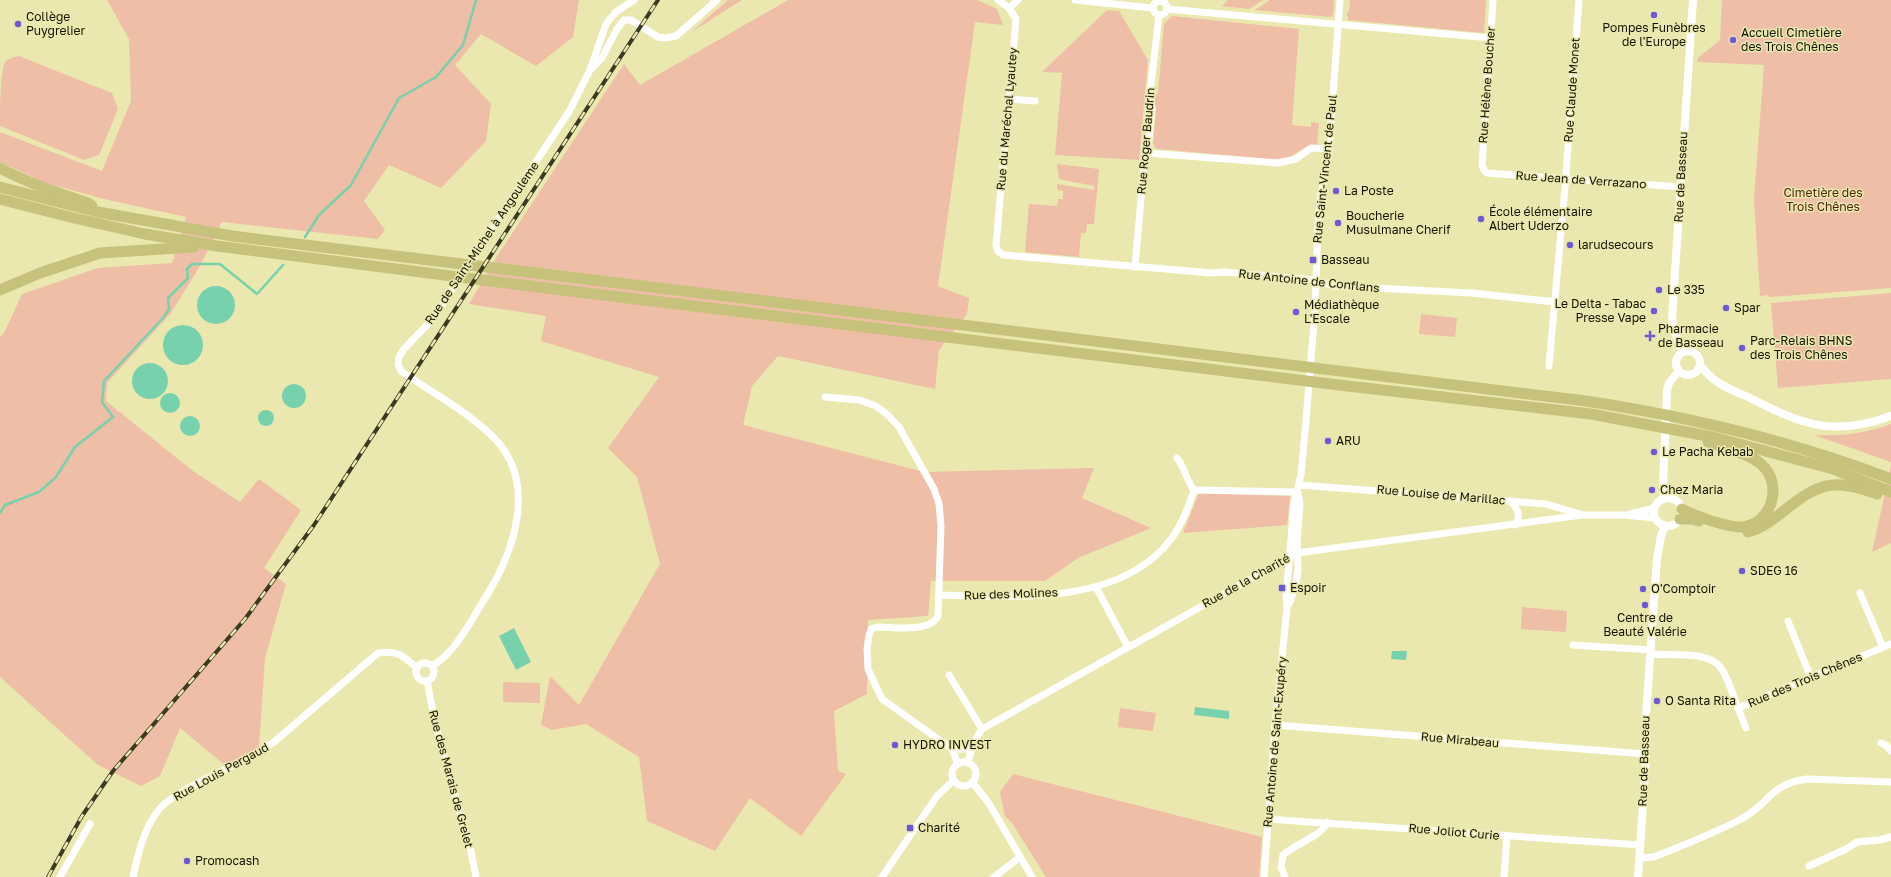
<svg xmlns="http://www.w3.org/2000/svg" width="1891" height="877" font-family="'Golos Text',sans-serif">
<rect width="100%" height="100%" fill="#eae8af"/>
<g fill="#eebea7">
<path d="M107,0H579L573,37L536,66L481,34L455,65L491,104L486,141L441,188L389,165L364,201L385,230L378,239L222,222L200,266L171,313L107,383L106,401L193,471L240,502L259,479L301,510L264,568L286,584L265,658L259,747L225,765L180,728L160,776L141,786L98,765L0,677V337L4,333L22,294L98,268L172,263L186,217L104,199L46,183L0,162V132L102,171L131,101L129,39Z"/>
<path d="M728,0H742L690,33Z"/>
<path d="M788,0H977L997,9L1003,25L975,22L938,286L969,298L967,314L939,350L935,389L778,356L752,386L743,425L924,472L1094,468L1082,498L1151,528L1078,558L1045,581H931L928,616L868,620L867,694L834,711L838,771L846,774L801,836L750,798L715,851L647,821L639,757L586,724L552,730L541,725L550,676L579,705L660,564L637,477L608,448L659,377L541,341L546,316L469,304L496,258L624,64L640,85Z"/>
<path d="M1228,0H1263L1249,9L1222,6Z"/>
<path d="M1270,0H1334L1333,16L1330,17L1255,10Z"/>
<path d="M1350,0H1486L1484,33L1348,20L1347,13L1349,10Z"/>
<path d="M1722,0H1891V288L1770,297L1767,295L1760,296L1754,200L1764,65L1697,62L1698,58L1720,40Z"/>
<path d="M1107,10L1119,11L1148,60L1139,160L1055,155L1062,73L1042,72Z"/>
<path d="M1172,16L1299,29L1292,125L1311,127V122L1319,123L1317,146C1299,145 1296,157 1281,160L1158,149L1155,148L1153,142L1156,109L1154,95L1158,93L1164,24Z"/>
<path d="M19,56L112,93L118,109L99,155L84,160L0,126C0,110 0,75 5,62C8,58 14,57 19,56Z"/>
<path d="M1057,164L1099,169L1094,224H1087L1086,233H1081L1079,257L1025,252L1029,204L1057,206L1058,199H1063V191L1057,190V184L1094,190V186L1059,179Z"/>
<path d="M1891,293V379L1778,388L1771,303Z"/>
<path d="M1421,314L1457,318L1455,337L1419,334Z"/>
<path d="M1891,424V462L1814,435C1842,436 1864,434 1891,424Z"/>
<path d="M1891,466V543L1872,552Z"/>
<path d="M1199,493L1290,496L1287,525L1183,533Z"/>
<path d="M1522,607L1567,611L1566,632L1521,629Z"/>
<path d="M503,682L540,683V703L503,702Z"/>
<path d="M1120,708L1156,713L1153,731L1118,727Z"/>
<path d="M1013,774L1262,837L1259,877H1046L1012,823L1005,816L1000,792Z"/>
</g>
<g fill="#77d1ad">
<circle cx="216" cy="305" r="19"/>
<circle cx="183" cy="345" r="20"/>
<circle cx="150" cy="381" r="18"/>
<circle cx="294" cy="396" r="12"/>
<circle cx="170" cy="403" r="10"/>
<circle cx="266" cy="418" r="8"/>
<circle cx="190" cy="426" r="10"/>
<path d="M514,628L531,662L516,670L499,636Z"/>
<path d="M1392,651H1407L1406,660L1391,659Z"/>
<path d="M1195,707L1229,711V719L1194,715Z"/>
</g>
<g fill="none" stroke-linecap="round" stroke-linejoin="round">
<g stroke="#77d1ad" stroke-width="2.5">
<path d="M305,237L319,215L351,185L399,98L436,77L463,45L476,0"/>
<path d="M0,513L5,505L39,492L56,477L75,447L113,417L102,402L104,381L163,318L169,309L168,298L188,278L187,269L192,264H220L257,294L283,265"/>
</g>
<g stroke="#fff" stroke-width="7">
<path d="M998,0L1009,8L1016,19L996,245L998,251L1003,255L1212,273L1224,272L1316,280L1333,286L1472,293L1555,302"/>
<path d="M1075,0L1153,8"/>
<path d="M1493,0L1482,165L1484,170L1487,173L1680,187"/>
<circle cx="1160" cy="8" r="7"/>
<path d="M1009,8L1018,0"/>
<path d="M1167,9L1491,38"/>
<path d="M590,70L602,58L617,29L624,20H631L658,37L665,38L676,36L717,0"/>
<path d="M1008,99L1035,101"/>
<path d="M1147,153L1278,163L1296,159L1311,148L1329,149"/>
<path d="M1135,267L1144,165L1149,139L1152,109L1150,93L1159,15"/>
<path d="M1549,366L1565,187L1579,0"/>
<path d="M825,397L859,400L876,406L888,415L899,427L934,489L939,504L941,525L938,616C930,633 894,627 877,627L871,629L869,635L867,649L868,669L882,699L952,749L958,764"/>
<path d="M1177,458C1185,468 1186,480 1194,490"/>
<path d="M1299,485L1546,504L1580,514"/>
<path d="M1194,490L1298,492"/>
<path d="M1511,501C1517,509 1522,515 1515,525"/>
<path d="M1630,514L1654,508"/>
<path d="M1096,587L1128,647"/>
<path d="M1860,593L1883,647"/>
<path d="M939,595C1014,597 1121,606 1171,539C1182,525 1189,506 1194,490"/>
<path d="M1289,604L1296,585L1298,569L1297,542L1300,503L1298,494"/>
<path d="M1788,621L1811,678"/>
<path d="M1573,645L1651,650"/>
<path d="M1651,654C1670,656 1709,650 1721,668C1729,680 1733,695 1738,708L1891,644"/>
<circle cx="425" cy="672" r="9"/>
<path d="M432,666C456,653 473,617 487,595C514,551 537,484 496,440C469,412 432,393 401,371L398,364L399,357L403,350L428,324L442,305L570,110L590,70L606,24L616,12L634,0"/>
<path d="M949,675L982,729"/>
<path d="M427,681L436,727L471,852L476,877"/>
<path d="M1738,708L1746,728"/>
<path d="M1275,725L1646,754"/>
<path d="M1881,743L1886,745L1891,751"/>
<path d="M952,749H971"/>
<circle cx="964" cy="774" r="12"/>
<path d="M968,763C971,750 974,740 982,729L1297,553L1582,515H1624L1655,518"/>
<path d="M972,782L988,802L1032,877"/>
<path d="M1268,819L1640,845"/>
<path d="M1639,858L1654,857C1683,845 1713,834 1741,819C1769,805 1769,784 1807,779L1891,782"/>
<path d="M1809,866L1846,849L1857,842L1880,840L1891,837"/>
<path d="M60,877L90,824"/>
<path d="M133,877C138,854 143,831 157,812C164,802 174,797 183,791C213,773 246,762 274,742L378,653C398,650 403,656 417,668"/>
<path d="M882,877L937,796L954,780"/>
<path d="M994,877L1020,857"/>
<path d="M1264,877L1275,725L1287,608L1286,597L1294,503L1301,475L1306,421L1315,309L1318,224L1320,200L1329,149L1340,0"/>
<path d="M1285,877L1281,867L1283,855C1294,844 1323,836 1327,822"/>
<path d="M1504,877L1507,836"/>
</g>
<g stroke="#fff" stroke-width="8">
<circle cx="1688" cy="363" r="12"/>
<path d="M1683,352L1674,331L1672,318L1693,0"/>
<path d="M1700,365C1703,368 1706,373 1710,376C1720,386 1737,392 1750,398C1803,425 1833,437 1891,416"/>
<circle cx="1668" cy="512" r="14"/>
<path d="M1664,498L1663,486L1667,391L1669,383L1679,371"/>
<path d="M1638,877L1646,760V715L1657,559L1661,536L1665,526"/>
</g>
<g stroke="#c6c27c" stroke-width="11">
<path d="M0,168C28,183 58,193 88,203L92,206"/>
<path d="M0,187L98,212L232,236L1586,401C1691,417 1792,441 1891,479"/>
<path d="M0,199L74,218L145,234L217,246L538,287L1339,385L1591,414L1713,437L1833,469L1891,492"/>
<path d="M0,290L40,273L100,253L194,247"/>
<path d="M1682,509C1695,516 1726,527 1741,527C1772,525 1784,484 1761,464C1750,454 1723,447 1708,442"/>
<path d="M1680,519H1692L1699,521"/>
<path d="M1748,532C1760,529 1770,522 1780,514C1816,485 1831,476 1877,494"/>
</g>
<defs>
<path id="rail" d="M48,877L82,816L113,771L245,619L314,525L658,0"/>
</defs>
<use href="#rail" stroke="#3b3a21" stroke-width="4"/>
<use href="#rail" stroke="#eae8af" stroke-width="2.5" stroke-dasharray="8" stroke-linecap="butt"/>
</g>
<g fill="#6d59d3" stroke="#eae8af" stroke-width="1.5">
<circle cx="1654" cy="15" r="4"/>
<circle cx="18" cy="24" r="4"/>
<circle cx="1733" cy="40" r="4"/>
<circle cx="1336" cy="191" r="4"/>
<circle cx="1481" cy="219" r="4"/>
<circle cx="1338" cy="223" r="4"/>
<circle cx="1570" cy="245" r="4"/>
<rect x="1309" y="256" width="8" height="8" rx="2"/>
<circle cx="1659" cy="290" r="4"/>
<circle cx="1726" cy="308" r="4"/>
<circle cx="1654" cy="311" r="4"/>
<circle cx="1296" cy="312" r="4"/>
<path d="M1648 330h4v4h4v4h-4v4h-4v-4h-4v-4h4z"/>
<circle cx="1742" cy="348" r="4"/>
<circle cx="1328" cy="441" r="4"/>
<circle cx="1654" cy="452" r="4"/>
<circle cx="1652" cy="490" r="4"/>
<circle cx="1742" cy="571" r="4"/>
<rect x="1278" y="584" width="8" height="8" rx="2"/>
<circle cx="1643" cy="589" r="4"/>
<circle cx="1645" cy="605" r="4"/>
<circle cx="1657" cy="701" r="4"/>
<circle cx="895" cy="745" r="4"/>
<rect x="906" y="824" width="8" height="8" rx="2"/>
<circle cx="187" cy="861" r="4"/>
</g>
<g text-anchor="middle" stroke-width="3" stroke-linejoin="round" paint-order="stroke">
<g font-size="12" fill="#141301" stroke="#eae8af" text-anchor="start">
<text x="26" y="21">Collège<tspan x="26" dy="14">Puygrelier</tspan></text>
<text x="1654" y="32" text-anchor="middle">Pompes Funèbres<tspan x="1654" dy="14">de l'Europe</tspan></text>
<text x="1741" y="37">Accueil Cimetière<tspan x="1741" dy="14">des Trois Chênes</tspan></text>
<text x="1344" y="195">La Poste</text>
<text x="1489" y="216">École élémentaire<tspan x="1489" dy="14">Albert Uderzo</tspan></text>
<text x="1346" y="220">Boucherie<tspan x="1346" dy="14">Musulmane Cherif</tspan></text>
<text x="1578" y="249">larudsecours</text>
<text x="1321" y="264">Basseau</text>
<text x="1667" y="294">Le 335</text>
<text x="1646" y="308" text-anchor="end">Le Delta - Tabac<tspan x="1646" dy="14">Presse Vape</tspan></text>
<text x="1304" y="309">Médiathèque<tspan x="1304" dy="14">L'Escale</tspan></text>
<text x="1734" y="312">Spar</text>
<text x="1658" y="333">Pharmacie<tspan x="1658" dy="14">de Basseau</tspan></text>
<text x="1750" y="345">Parc-Relais BHNS<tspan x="1750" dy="14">des Trois Chênes</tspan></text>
<text x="1336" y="445">ARU</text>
<text x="1662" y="456">Le Pacha Kebab</text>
<text x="1660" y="494">Chez Maria</text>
<text x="1750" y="575">SDEG 16</text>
<text x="1290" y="592">Espoir</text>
<text x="1651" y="593">O'Comptoir</text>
<text x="1645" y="622" text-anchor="middle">Centre de<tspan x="1645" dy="14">Beauté Valérie</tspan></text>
<text x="1665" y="705">O Santa Rita</text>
<text x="903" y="749">HYDRO INVEST</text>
<text x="918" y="832">Charité</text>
<text x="195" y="865">Promocash</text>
</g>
<g font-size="12" fill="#141301" stroke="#eae8af">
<text transform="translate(1487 85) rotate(-86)" y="4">Rue Hélène Boucher</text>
<text transform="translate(1572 90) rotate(-86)" y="4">Rue Claude Monet</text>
<text transform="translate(1007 119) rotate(-85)" y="4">Rue du Maréchal Lyautey</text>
<text transform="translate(1146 141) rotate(-85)" y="4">Rue Roger Baudrin</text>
<text transform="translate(1325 169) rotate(-84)" y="4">Rue Saint-Vincent de Paul</text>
<text transform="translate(1681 177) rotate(-87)" y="4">Rue de Basseau</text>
<text transform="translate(1581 180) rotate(4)" y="4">Rue Jean de Verrazano</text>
<text transform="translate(482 243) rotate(-56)" y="4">Rue de Saint-Michel à Angouleme</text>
<text transform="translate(1309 281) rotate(6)" y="4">Rue Antoine de Conflans</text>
<text transform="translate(1441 495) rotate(5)" y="4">Rue Louise de Marillac</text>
<text transform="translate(1246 581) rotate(-29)" y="4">Rue de la Charité</text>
<text transform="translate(1011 594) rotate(-2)" y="4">Rue des Molines</text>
<text transform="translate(1805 680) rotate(-23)" y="4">Rue des Trois Chênes</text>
<text transform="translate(1460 740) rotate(5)" y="4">Rue Mirabeau</text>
<text transform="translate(1275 742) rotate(-85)" y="4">Rue Antoine de Saint-Exupéry</text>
<text transform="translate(1644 761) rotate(-88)" y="4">Rue de Basseau</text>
<text transform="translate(221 772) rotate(-29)" y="4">Rue Louis Pergaud</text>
<text transform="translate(451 779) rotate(75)" y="4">Rue des Marais de Grelet</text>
<text transform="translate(1454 832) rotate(5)" y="4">Rue Joliot Curie</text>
</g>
<g font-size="12" fill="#512208" stroke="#eae8af">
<text x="1823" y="197">Cimetière des<tspan x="1823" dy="14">Trois Chênes</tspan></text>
</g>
</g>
</svg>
